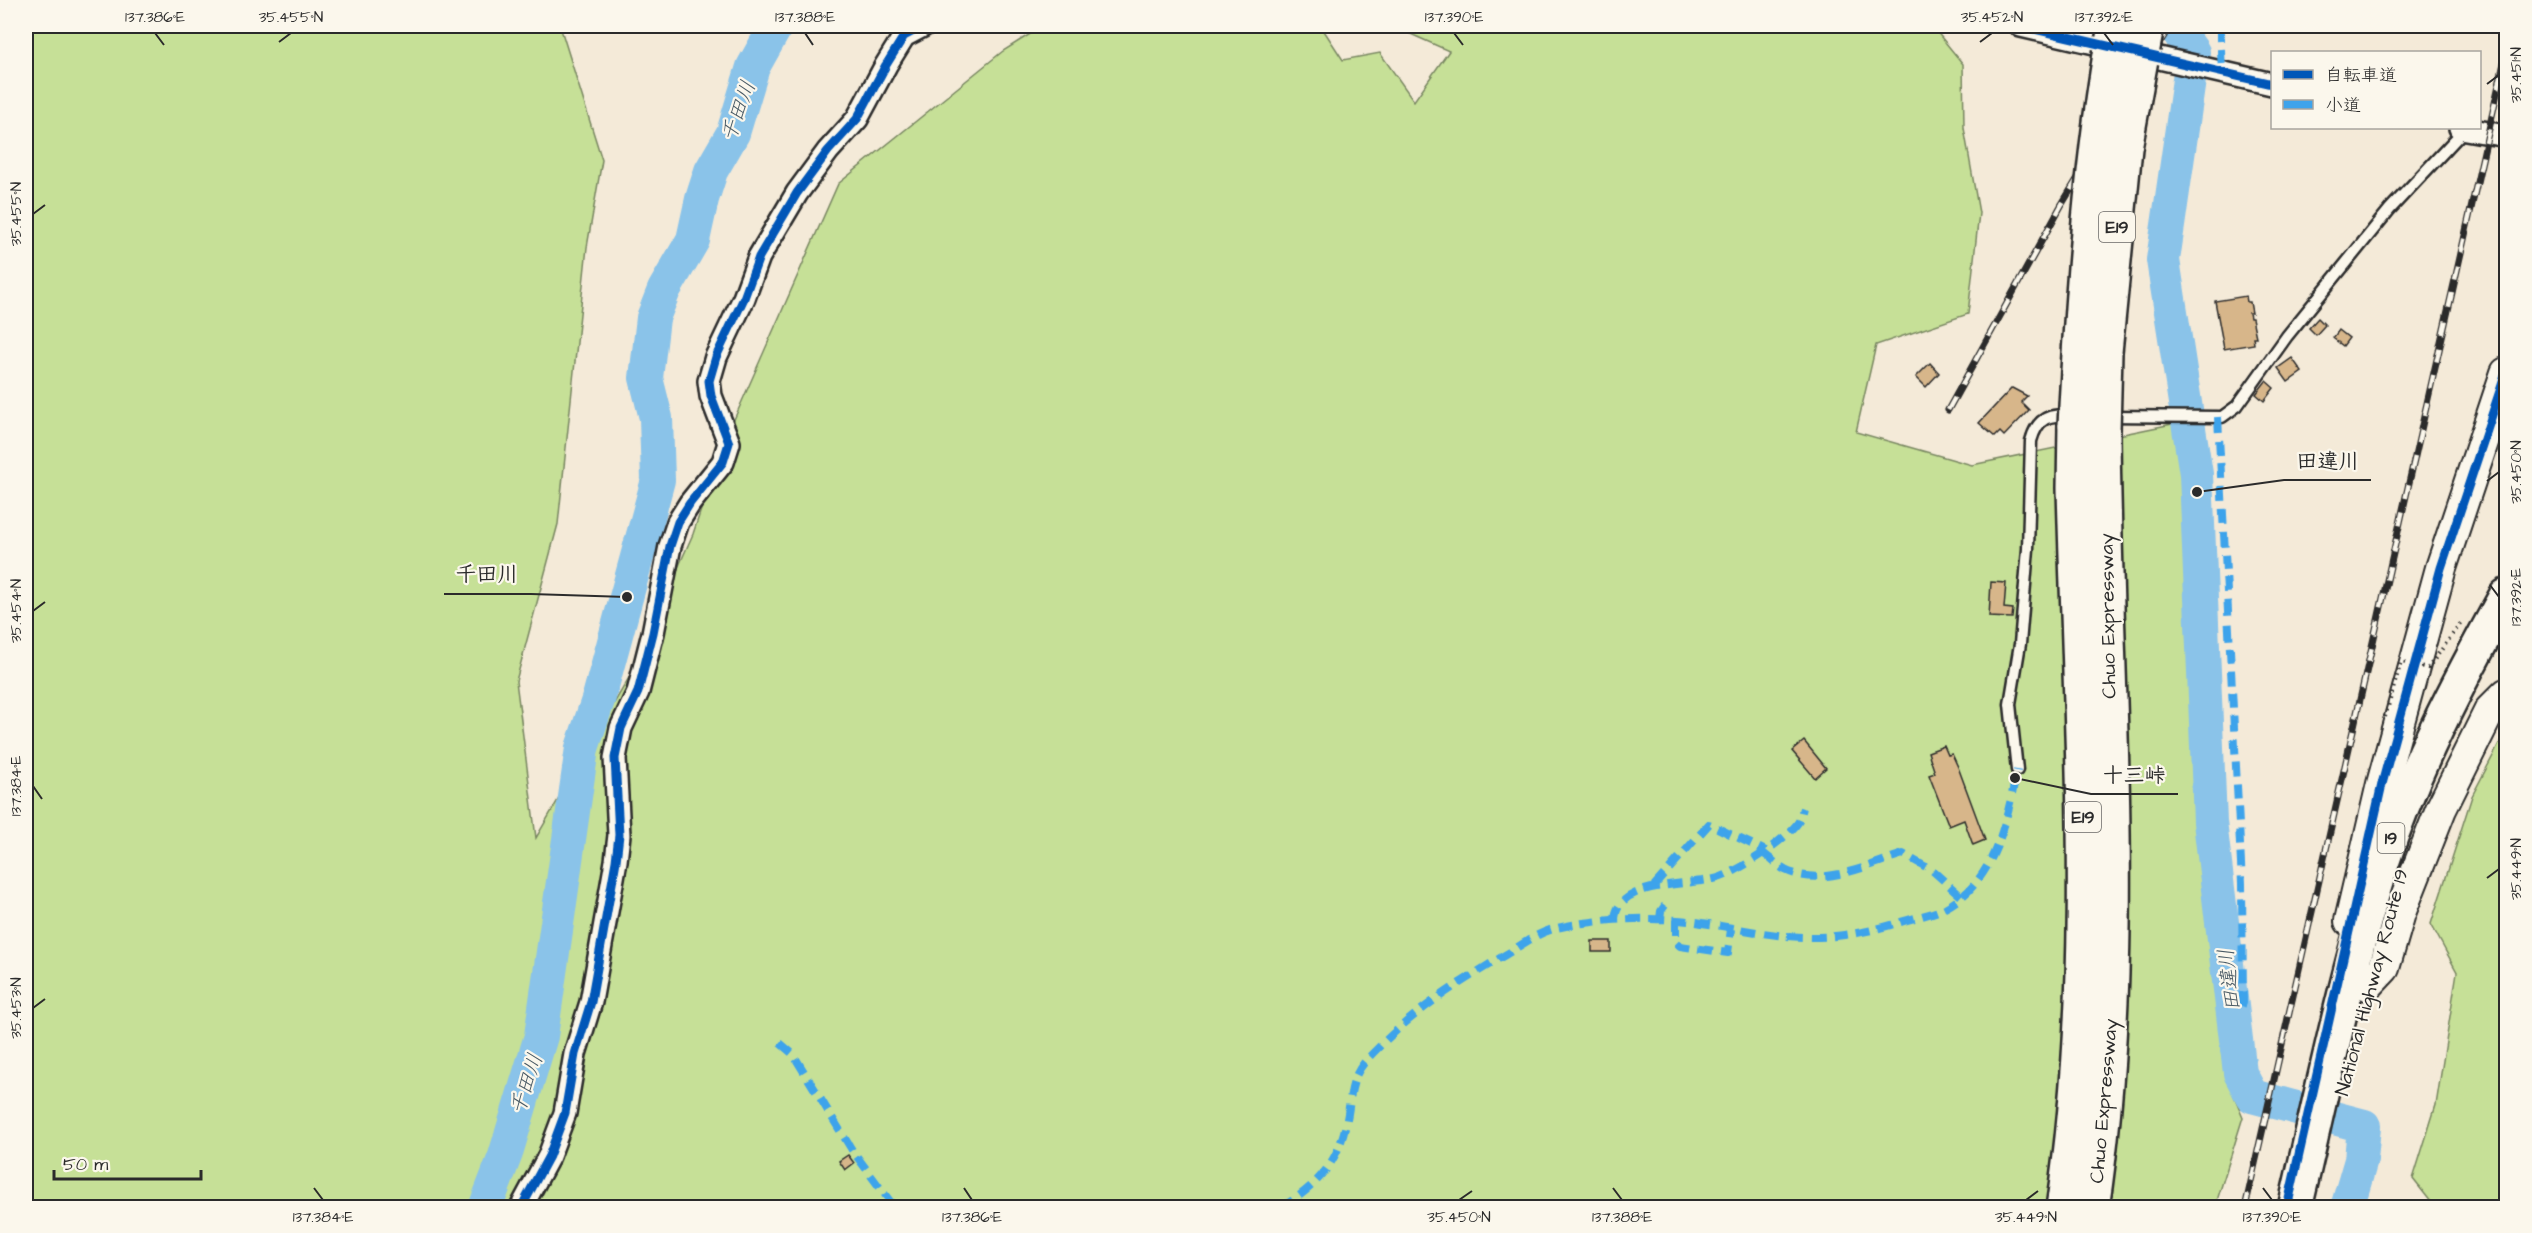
<svg xmlns="http://www.w3.org/2000/svg" width="2532" height="1233" font-family="'Architects Daughter','Klee One',sans-serif">
<rect width="100%" height="100%" fill="#f4ead8"/>
<filter id="ink" filterUnits="userSpaceOnUse"><feTurbulence type="fractalNoise" baseFrequency=".0167" numOctaves="2"/><feDisplacementMap in="SourceGraphic" scale="12" xChannelSelector="R" yChannelSelector="G"/><feConvolveMatrix kernelMatrix="1 2 1 2 8 2 1 2 1" color-interpolation-filters="sRGB"/></filter>
<g filter="url(#ink)">
<g fill="#c6e097" stroke="#788661" stroke-width="1.5">
<path d="M26,26H560L602,160L587,247L558,524L516,681L536,838L630,676L693,534L721,449L838,184L1003,51L1043,26H1321L1343,60L1380,53L1414,101L1449,51L1404,31L1399,26H1932L1963,64L1964,128L1979,213L1968,314L1876,345L1856,432L1972,465L2182,422L2190,532L2197,829L2229,1084L2243,1117L2215,1207H26Z"/>
<path d="M2506,731V1207H2435L2413,1179L2436,1105L2457,972L2431,924L2472,796Z"/>
</g>
<g fill="none" stroke-linecap="round" stroke-linejoin="round">
<g stroke="#8ac3e9" stroke-width="34">
<path d="M2174,26L2193,52L2163,260L2196,474L2210,822L2240,1073L2252,1096L2364,1126L2361,1160L2347,1208"/>
<path d="M485,1208L505,1156L541,1036L582,748L599,697L658,480L656,418L646,378L653,318L664,290L693,240L702,199L711,171L733,133L753,67L776,26"/>
</g>
</g>
<g fill="#d7b68a" stroke="#2b2b2b" stroke-width="1.5">
<path d="M2246,296L2247,302H2250L2252,313H2249L2250,318H2252L2256,337H2253L2254,344L2224,349L2215,301Z"/>
<path d="M2318,318L2325,325L2316,335L2309,328Z"/>
<path d="M2339,330L2349,338L2343,346L2333,338Z"/>
<path d="M2292,358L2302,372L2288,382L2278,368Z"/>
<path d="M1930,363L1939,373L1926,387L1916,377Z"/>
<path d="M2266,381L2274,388L2264,401L2256,394Z"/>
<path d="M2012,388L2027,396L2021,402L2029,410L2004,436L2000,432L1995,437L1979,423Z"/>
<path d="M1991,582L2006,583L2004,608L2013,609L2012,618L1989,617Z"/>
<path d="M1804,741L1826,768L1815,778L1792,751Z"/>
<path d="M1944,746L1948,755L1952,754L1958,767L1985,840L1973,845L1964,820L1949,826L1929,775L1935,773L1928,752Z"/>
<rect x="1592" y="941" width="19" height="11"/>
<path d="M848,1155L854,1163L845,1170L839,1161Z"/>
</g>
<g fill="none" stroke-linecap="round" stroke-linejoin="round">
<defs>
<g id="lane">
<path d="M2106,416L2222,417L2237,406L2287,336L2390,209L2465,129"/>
<path d="M2017,770L2010,704L2020,644L2028,549L2031,441C2038,416 2049,415 2073,415"/>
</g>
<g id="street">
<path d="M2021,26L2272,84"/>
<path d="M2460,128L2506,136"/>
<path d="M521,1208L549,1156L565,1113L575,1054L591,1002L616,861L619,835L615,758L621,728L638,692L653,633L670,546L678,522L690,503L723,462L729,443L711,396L709,381L716,357L744,298L759,257L797,193L828,151L857,119L886,65L904,36L923,26"/>
</g>
<g id="secondary">
<path d="M2350,921L2382,784L2441,568L2506,373"/>
<path d="M2368,985L2384,968L2400,913L2441,809L2490,710L2506,694"/>
</g>
<g id="highway">
<path d="M2063,1208C2099,969 2080,727 2074,488L2075,425"/>
<path d="M2092,1208C2131,950 2105,690 2103,431"/>
<path d="M2295,1208C2322,1093 2345,976 2382,863C2412,770 2459,681 2506,596"/>
</g>
</defs>
<use href="#lane" stroke="#2b2b2b" stroke-width="15"/>
<use href="#street" stroke="#2b2b2b" stroke-width="26"/>
<use href="#secondary" stroke="#2b2b2b" stroke-width="34"/>
<use href="#highway" stroke="#2b2b2b" stroke-width="38"/>
<use href="#lane" stroke="#fbf7ec" stroke-width="10"/>
<use href="#street" stroke="#fbf7ec" stroke-width="21"/>
<use href="#secondary" stroke="#fbf7ec" stroke-width="30"/>
<use href="#highway" stroke="#fbf7ec" stroke-width="33"/>
<defs>
<g id="rail">
<path d="M1948,410L2062,204L2170,26"/>
<path d="M2245,1208L2506,54"/>
</g>
</defs>
<use href="#rail" stroke="#2b2b2b" stroke-width="7"/>
<use href="#rail" stroke="#fbf7ec" stroke-width="4.5" stroke-dasharray="14" stroke-linecap="butt"/>
<defs>
<g id="highway-bridge">
<path d="M2075,425C2082,291 2091,158 2115,26"/>
<path d="M2103,431L2105,352L2125,148L2147,26"/>
</g>
</defs>
<use href="#highway-bridge" stroke="#2b2b2b" stroke-width="38" stroke-linecap="butt"/>
<path stroke="#2b2b2b" stroke-width="4" stroke-dasharray="1.5 4.5" stroke-linecap="butt" d="M2385,717L2401,662L2428,668L2461,623"/>
<use href="#highway-bridge" stroke="#fbf7ec" stroke-width="33"/>
<g stroke="#3ea3eb" stroke-width="8" stroke-dasharray="15 8" stroke-linecap="butt">
<path d="M2220,26L2222,73"/>
<path d="M2480,26H2481"/>
<path d="M2218,417L2242,883L2243,1003L2241,1008"/>
<path d="M1763,853C1770,858 1778,866 1785,870C1822,888 1868,865 1903,854L1933,871L1962,897"/>
<path d="M1654,886L1709,824L1766,851"/>
<path d="M1660,919L1661,911L1669,900"/>
<path d="M1676,920V942L1680,946L1728,953L1731,929"/>
<path d="M1615,921C1615,878 1694,887 1721,877C1739,871 1790,837 1799,821C1801,817 1802,811 1803,808"/>
<path d="M780,1043L793,1054L852,1150L895,1208"/>
<path d="M1280,1208C1318,1186 1339,1162 1347,1119C1350,1105 1350,1089 1356,1076C1361,1064 1371,1055 1380,1046C1418,1008 1460,982 1505,955C1522,945 1538,932 1557,928C1597,918 1662,916 1702,923C1738,928 1772,937 1808,937C1840,938 1873,931 1904,921C1917,917 1933,914 1945,908C1995,882 2007,820 2017,770"/>
</g>
<defs>
<g id="cycleway">
<path d="M2021,26L2272,84"/>
<path d="M521,1208L549,1156L565,1113L575,1054L591,1002L616,861L619,835L615,758L621,728L638,692L653,633L670,546L678,522L690,503L723,462L729,443L711,396L709,381L716,357L744,298L759,257L797,193L828,151L857,119L886,65L904,36L923,26"/>
<path d="M2291,1208L2289,1199L2382,784L2441,568L2506,373"/>
</g>
</defs>
<use href="#cycleway" stroke="#fbf7ec" stroke-width="13"/>
<use href="#cycleway" stroke="#0057b8" stroke-width="9"/>
</g>
</g>
<path fill="none" stroke="#2b2b2b" stroke-width="2" d="M155,33L164,45M805,33L813,45M1454,33L1463,45M2104,33L2113,45M279,42L291,33M1980,42L1992,33M2487,84L2499,75M33,214L45,205M2487,481L2499,472M2490,585L2499,597M33,611L45,602M33,786L42,799M2487,878L2499,869M33,1008L45,999M314,1188L323,1200M964,1188L972,1200M1613,1188L1622,1200M2263,1188L2272,1200M1459,1200L1472,1191M2026,1200L2038,1191"/>
<g text-anchor="middle" stroke-width="4.5" stroke-linejoin="round" paint-order="stroke">
<g fill="#fbf7ec" stroke="#696865" stroke-width="1.5">
<rect x="2099" y="212" width="36" height="30" rx="4.5"/>
<rect x="2065" y="802" width="36" height="30" rx="4.5"/>
<rect x="2377.5" y="823" width="27" height="30" rx="4.5"/>
</g>
<g font-size="18" font-weight="bold" fill="#2b2b2b">
<text x="2117" y="233">E19</text>
<text x="2083" y="823">E19</text>
<text x="2391" y="844">19</text>
</g>
<g font-size="20" fill="#2b2b2b" stroke="#fbf7ec">
<text transform="translate(2107 616) rotate(-91)" y="7">Chuo Expressway</text>
<text transform="translate(2371 982) rotate(-75)" y="7">National Highway Route 19</text>
<text transform="translate(2103 1101) rotate(-85)" y="7">Chuo Expressway</text>
</g>
<g font-size="21" font-style="italic" fill="#485964" stroke="#fbf7ec">
<text transform="translate(738 111) rotate(-70)" y="7">千田川</text>
<text transform="translate(2229 980) rotate(-97)" y="7">田違川</text>
<text transform="translate(526 1084) rotate(-72)" y="7">千田川</text>
</g>
</g>
<path fill="none" stroke="#2b2b2b" stroke-width="2" d="M2197 492L2284 480H2371M627 597L531 594H444M2015 778L2091 794H2178"/>
<g fill="#2b2b2b" stroke="#fbf7ec" stroke-width="2">
<circle cx="2197" cy="492" r="6"/>
<circle cx="627" cy="597" r="6"/>
<circle cx="2015" cy="778" r="6"/>
</g>
<g font-size="21" text-anchor="middle" font-weight="bold" fill="#2b2b2b" stroke="#fbf7ec" stroke-width="4.5" stroke-linejoin="round" paint-order="stroke">
<text x="2328" y="468">田違川</text>
<text x="487" y="581">千田川</text>
<text x="2134" y="782">十三峠</text>
</g>
<rect width="2532" height="1233" fill="none" stroke="#fbf7ec" stroke-width="66"/>
<rect x="2271" y="51" width="210" height="78" fill="#fbf7ec" stroke="#a8a59f" stroke-width="1.5"/>
<rect x="2283" y="70" width="30" height="9" fill="#0057b8" stroke="#a8a59f" stroke-width="1.5"/>
<text x="2325" y="81" font-size="18" fill="#2b2b2b">自転車道</text>
<rect x="2283" y="100" width="30" height="9" fill="#3ea3eb" stroke="#a8a59f" stroke-width="1.5"/>
<text x="2325" y="111" font-size="18" fill="#2b2b2b">小道</text>
<path d="M54 1170v9h147v-9" fill="none" stroke="#2b2b2b" stroke-width="3"/>
<text x="63" y="1170" font-size="18" fill="#2b2b2b" stroke="#fbf7ec" stroke-width="4.5" paint-order="stroke">50 m</text>
<rect x="33" y="33" width="2466" height="1167" fill="none" stroke="#2b2b2b" stroke-width="2"/>
<g font-size="15" text-anchor="middle" fill="#2b2b2b">
<text x="155" y="22">137.386°E</text>
<text x="291" y="22">35.455°N</text>
<text x="805" y="22">137.388°E</text>
<text x="1454" y="22">137.390°E</text>
<text x="1992" y="22">35.452°N</text>
<text x="2104" y="22">137.392°E</text>
<text transform="translate(2516 75) rotate(-90)" y="5">35.451°N</text>
<text transform="translate(16 214) rotate(-90)" y="5">35.455°N</text>
<text transform="translate(2516 472) rotate(-90)" y="5">35.450°N</text>
<text transform="translate(2516 597) rotate(-90)" y="5">137.392°E</text>
<text transform="translate(16 611) rotate(-90)" y="5">35.454°N</text>
<text transform="translate(16 786) rotate(-90)" y="5">137.384°E</text>
<text transform="translate(2516 869) rotate(-90)" y="5">35.449°N</text>
<text transform="translate(16 1008) rotate(-90)" y="5">35.453°N</text>
<text x="323" y="1222">137.384°E</text>
<text x="972" y="1222">137.386°E</text>
<text x="1459" y="1222">35.450°N</text>
<text x="1622" y="1222">137.388°E</text>
<text x="2026" y="1222">35.449°N</text>
<text x="2272" y="1222">137.390°E</text>
</g>
</svg>
